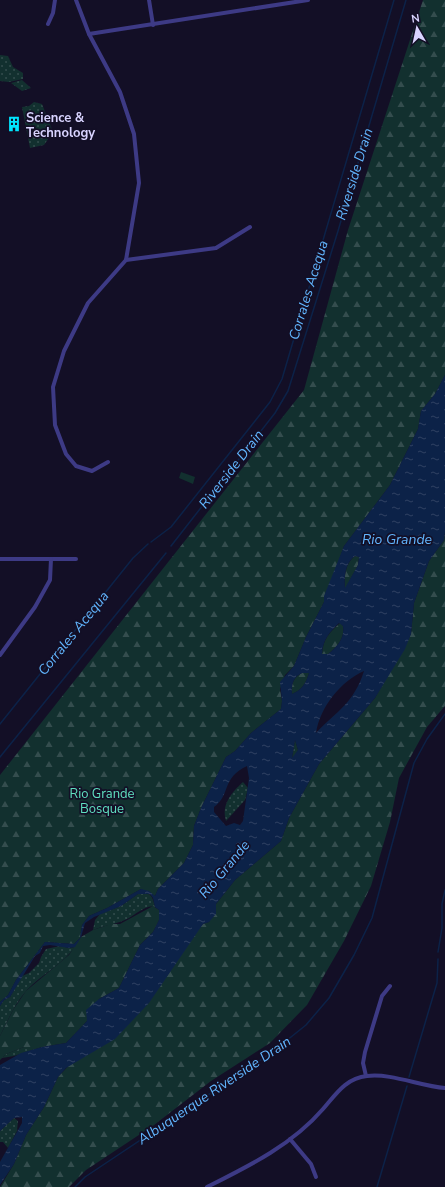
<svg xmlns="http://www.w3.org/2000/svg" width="445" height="1187" font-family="'Nunito Sans',sans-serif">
<defs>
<pattern id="grass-dots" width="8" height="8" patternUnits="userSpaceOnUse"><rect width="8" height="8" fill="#12302f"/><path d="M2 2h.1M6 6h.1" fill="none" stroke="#344d4e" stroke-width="1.8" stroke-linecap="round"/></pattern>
<pattern id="forest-firs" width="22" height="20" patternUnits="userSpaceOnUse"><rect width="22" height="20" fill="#12302f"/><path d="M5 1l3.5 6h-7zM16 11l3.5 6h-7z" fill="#344d4e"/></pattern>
<pattern id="water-ripples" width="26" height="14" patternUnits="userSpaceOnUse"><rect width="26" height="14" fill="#0c2248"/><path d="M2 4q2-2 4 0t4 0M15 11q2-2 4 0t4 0" fill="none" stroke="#2f4163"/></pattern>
</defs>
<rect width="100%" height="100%" fill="#130f26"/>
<g fill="url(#grass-dots)">
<path d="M0,55L8,56L13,67L23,73V79L9,82L0,81Z"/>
<path d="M22,80L31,88L22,91L11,83Z"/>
<path d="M34,102L42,104L53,132L44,145L30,148L22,107L29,106Z"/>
<path d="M295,740L298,750L294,757L292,758Z"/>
<path d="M243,782L248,788L245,800L226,821C221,805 231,793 243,782Z"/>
<path d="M146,893C153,895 153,900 155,907C147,904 136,914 129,918C118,924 106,925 93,930L95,920L100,914L121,906L138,894Z"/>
<path d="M60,946L69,948L75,947C63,964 41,975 27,990C15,1003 8,1020 0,1036V1006L4,1000L10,997L22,976L29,973L39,963L41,957L46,949Z"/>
<path d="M24,1047H42L14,1056L2,1058L6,1054Z"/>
<path d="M14,1118L18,1121L17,1131L8,1148L3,1142H0V1131Z"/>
</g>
<g fill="url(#forest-firs)">
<path d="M423,0H445V375L435,394L421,411L418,429L390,485L344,546L324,602L306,637L294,666L285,675L280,689L282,701L281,709L251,733L235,751L226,757L201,808L194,826L193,845L184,863L158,889L155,896L141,889L107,908L89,916L82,925L80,938L74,944L45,942L16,980L8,995L0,1002V775L304,390L348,230Z"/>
<path d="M445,532V706L427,727L399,778L390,822L371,886L344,941L307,1005L270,1043L211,1081L154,1125L86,1170L69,1187H0L14,1164L26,1135L44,1107L58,1077L203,924L209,922L216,904L235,880L281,841L289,818L319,764L375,698L411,634L414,603L429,561L444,540Z"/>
<path d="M355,556L359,557L358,565L345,589C344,577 345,563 355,556Z"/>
<path d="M340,623L343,626C345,638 337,647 328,654H322C323,639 329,633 340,623Z"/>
<path d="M302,673H309C306,683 302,690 292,694C291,685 293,677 302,673Z"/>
<path d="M153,906L159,910V920L153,932L140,945L119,988L99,999L87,1021L66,1043L42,1047H24L6,1054L0,1060V1036L13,1010L26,991L69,955L81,937L93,930L111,924H120Z"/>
</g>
<path fill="#12302f" d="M181,472L195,477L193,484L179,478Z"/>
<path fill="url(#water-ripples)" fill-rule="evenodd" d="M445,375V532L444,540L429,561L414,603L411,634L405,649L375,698L319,764L289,818L281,841L235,880L216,904V914L209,922L203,924L149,1003L115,1039L66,1068L58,1077L44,1107L26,1135L14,1164L0,1185V1162L22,1123V1117L14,1118L0,1131V1065L21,1053L42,1047L66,1043L87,1021L86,1010L99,999L119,988L140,945L153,932L159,920V910L155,907L153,898L150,894H138L121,906L94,917L85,923L81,937L75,947L69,948L50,945L43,946L40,953L35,956L10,997L4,1000L0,1006V1002L8,995L16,980L45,942L74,944L80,938L82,925L89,916L107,908L141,889L149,891L155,896L158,889L184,863L193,845L194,826L201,808L226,757L235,751L251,733L281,709L282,701L280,682L294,666L306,637L324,602V596L344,546L390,485L418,429L421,411L435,394ZM355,556L359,557L358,565L345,588C344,577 345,563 355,556ZM339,623L343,626C345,638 337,647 328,654H322C323,639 329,633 339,623ZM364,671C354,703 337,711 316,733C320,707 341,681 364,671ZM302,673H309C306,683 302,690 292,694C291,685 293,677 302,673ZM295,740L298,750L292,758ZM247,766L249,778L243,821L240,825L234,823L226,826L214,812V807C231,795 221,778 247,766Z"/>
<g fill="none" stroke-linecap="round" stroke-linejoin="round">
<g stroke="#0c2248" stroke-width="1.5">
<path d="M151,542L171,527L270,402L282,379L394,0"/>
<path d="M171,546L275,413L288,391L338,231L406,0"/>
<path d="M0,724L133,558L148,544"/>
<path d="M0,757L166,553"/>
<path d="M438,952L442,928V904L445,890"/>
<path d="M409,1077L437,983L438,959"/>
<path d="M75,1187L85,1177L271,1053L306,1025L329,998L354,955L372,918L414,763L427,739L445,714"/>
<path d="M377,1187L407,1086"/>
</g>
<g stroke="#3d3a85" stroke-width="4">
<path d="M76,0L89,34L120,92L134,134L139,183L126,260L88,303L64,351L53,387L55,425L66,454L76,466L92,471L108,462"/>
<path d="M149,0L153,25"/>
<path d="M48,24L53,13L55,0"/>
<path d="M89,34L308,0"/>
<path d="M126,260L216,248L250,227"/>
<path d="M0,559H76"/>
<path d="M0,655L35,607L50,580L51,559"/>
<path d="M366,1076L363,1063L365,1052L382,996L390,986"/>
<path d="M290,1139L311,1164L316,1177"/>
<path d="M207,1187C249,1166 292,1145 323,1109C336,1094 346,1078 367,1076C391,1073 420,1086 445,1088"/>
</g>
</g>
<defs>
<symbol id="building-bare" viewBox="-9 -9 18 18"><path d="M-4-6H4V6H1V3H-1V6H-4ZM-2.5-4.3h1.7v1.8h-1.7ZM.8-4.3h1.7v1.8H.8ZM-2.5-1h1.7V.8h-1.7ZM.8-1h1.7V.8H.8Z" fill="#00e5ff" stroke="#130f26" stroke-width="2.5" paint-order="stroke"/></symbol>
</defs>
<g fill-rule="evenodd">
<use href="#building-bare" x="3" y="113" width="22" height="22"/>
</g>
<g text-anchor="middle" stroke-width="3.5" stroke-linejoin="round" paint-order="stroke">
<g font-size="13" font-weight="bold" fill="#d9d4ff" stroke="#130f26" text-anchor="start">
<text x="26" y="122">Science &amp;<tspan x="26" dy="15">Technology</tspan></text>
</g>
<g font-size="13" fill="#5fe0c0" stroke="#130f26">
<text x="102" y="798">Rio Grande<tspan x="102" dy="15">Bosque</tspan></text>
</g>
<g font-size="14" font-style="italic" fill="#62b6ff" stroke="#130f26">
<text transform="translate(354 174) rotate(-73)" y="5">Riverside Drain</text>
<text transform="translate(308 290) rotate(-73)" y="5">Corrales Acequa</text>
<text transform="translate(231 469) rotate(-52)" y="5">Riverside Drain</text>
<text x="397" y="544">Rio Grande</text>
<text transform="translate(73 633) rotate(-51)" y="5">Corrales Acequa</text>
<text transform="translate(224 869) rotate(-50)" y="5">Rio Grande</text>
<text transform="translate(214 1090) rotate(-34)" y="5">Albuquerque Riverside Drain</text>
</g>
</g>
<g transform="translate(417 28) rotate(351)" stroke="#130f26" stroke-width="3" paint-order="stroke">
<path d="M0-3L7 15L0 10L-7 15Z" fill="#d9d4ff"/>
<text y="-6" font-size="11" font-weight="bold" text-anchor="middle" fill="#d9d4ff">N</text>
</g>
</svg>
